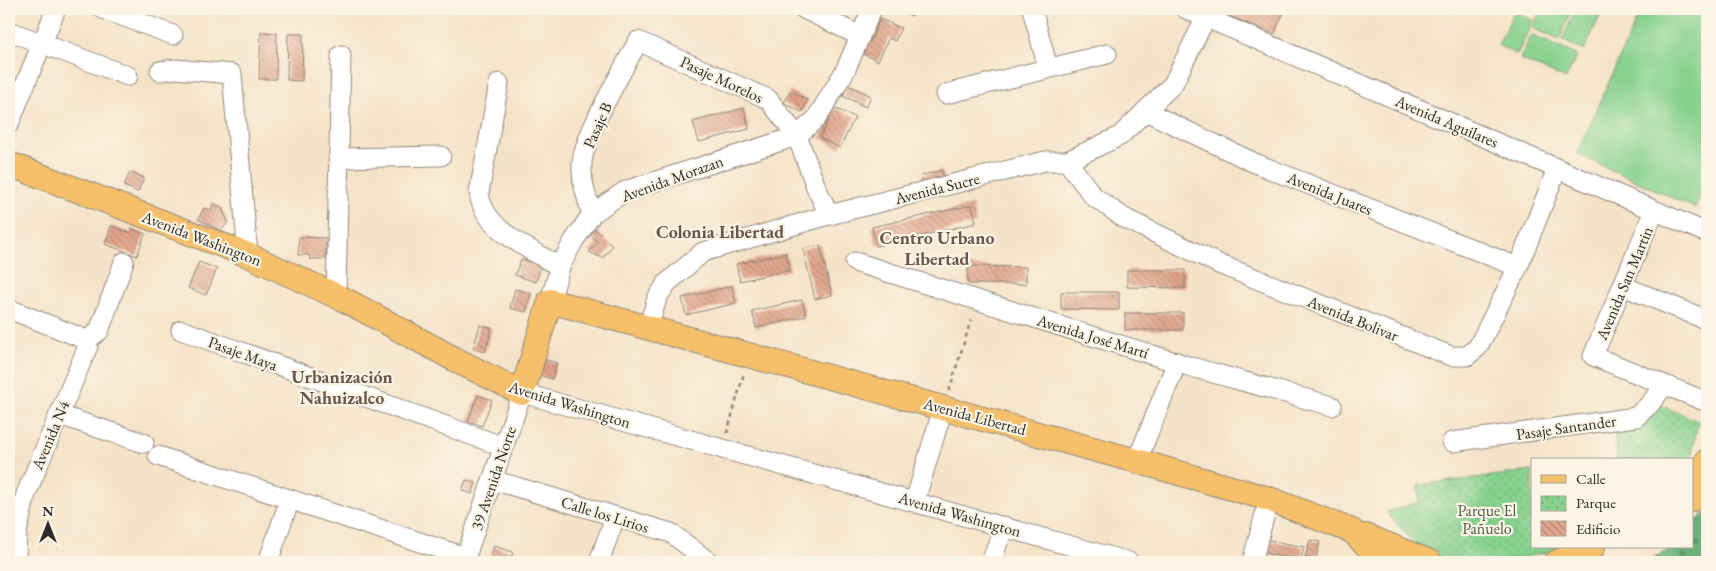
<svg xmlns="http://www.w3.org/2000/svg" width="1716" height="571" font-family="'EB Garamond',serif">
<defs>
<pattern id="forest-firs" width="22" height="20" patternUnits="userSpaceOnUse" patternTransform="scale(1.25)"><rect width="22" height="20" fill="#6db379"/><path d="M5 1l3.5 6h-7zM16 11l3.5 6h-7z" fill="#5a9263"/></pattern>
<pattern id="park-dots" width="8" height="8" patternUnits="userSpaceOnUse" patternTransform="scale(1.25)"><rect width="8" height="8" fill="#87d18e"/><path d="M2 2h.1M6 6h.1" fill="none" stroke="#6faa74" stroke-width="1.8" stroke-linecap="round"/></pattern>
<pattern id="building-back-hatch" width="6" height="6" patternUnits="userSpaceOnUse" patternTransform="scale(1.25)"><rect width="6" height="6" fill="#e2a58b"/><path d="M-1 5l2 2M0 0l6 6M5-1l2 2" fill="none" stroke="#b78772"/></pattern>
</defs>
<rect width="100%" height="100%" fill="#fcf5e5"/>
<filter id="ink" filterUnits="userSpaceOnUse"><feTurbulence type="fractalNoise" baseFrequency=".02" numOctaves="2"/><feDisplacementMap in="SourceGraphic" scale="10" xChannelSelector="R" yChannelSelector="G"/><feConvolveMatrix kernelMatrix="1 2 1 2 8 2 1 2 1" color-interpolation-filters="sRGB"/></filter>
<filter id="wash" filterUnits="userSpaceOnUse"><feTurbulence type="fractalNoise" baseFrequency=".0096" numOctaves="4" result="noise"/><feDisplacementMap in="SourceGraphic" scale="20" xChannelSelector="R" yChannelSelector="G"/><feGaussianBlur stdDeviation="1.12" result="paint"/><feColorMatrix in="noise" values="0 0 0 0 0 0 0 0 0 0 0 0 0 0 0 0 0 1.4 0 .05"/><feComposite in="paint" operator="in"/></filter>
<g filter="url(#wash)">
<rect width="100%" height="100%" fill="#f5e3c9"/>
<path fill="url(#forest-firs)" stroke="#4c6f52" d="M1707,510V562H1643L1666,552L1671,547H1692V526Z"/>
<g fill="url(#park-dots)" stroke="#597e5c">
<path d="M1657,404L1698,421L1691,460H1617L1613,421Z"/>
<path d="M1532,471V547H1571L1502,562H1431L1386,512L1419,502L1418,485Z"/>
</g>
<g fill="#87d18e" stroke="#597e5c">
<path d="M1541,9H1572L1559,40L1532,28Z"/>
<path d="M1576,9H1603L1584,51L1562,40Z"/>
<path d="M1641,9H1707V178L1695,208L1577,154Z"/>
<path d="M1514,12L1533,20L1517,55L1498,45Z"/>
<path d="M1531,35L1577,55L1566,79L1520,59Z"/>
</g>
<g id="blocks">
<g fill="url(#building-back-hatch)">
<path d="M896,9H915L912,16Z"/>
<path d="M1212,9H1285L1274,34Z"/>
<path d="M880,19L901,28L895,41L889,38L878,61L856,50L861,38L870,42Z"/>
<path d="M261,32L277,33L276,79H259Z"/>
<path d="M288,34H303L302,81L287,80Z"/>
<path d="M848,85L871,96L866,107L843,96Z"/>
<path d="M790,91L808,100L802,112L784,103Z"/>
<path d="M744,108L749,129L699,142L693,122Z"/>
<path d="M834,108L855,117L840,148L820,138Z"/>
<path d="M942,170L945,182L924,187L921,176Z"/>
<path d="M130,172L144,178L138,192L124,186Z"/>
<path d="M213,203L222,208L228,222L221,231L198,219L204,208L211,210Z"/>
<path d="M972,205L976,223L876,246L872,227Z"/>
<path d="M111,226L131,233L132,229L145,234L137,256L105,244Z"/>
<path d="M592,226L612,246L603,258L589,252L598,242L587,232Z"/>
<path d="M299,237L326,238V259H310L309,255H298Z"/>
<path d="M820,245L832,295L815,299L803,249Z"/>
<path d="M786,253L790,270L740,281L736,264Z"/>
<path d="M521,259L541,266L536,282L515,275Z"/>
<path d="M199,262L217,269L206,295L188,288Z"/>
<path d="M968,266L1026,267V284H968Z"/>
<path d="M1127,270H1185V288L1127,287Z"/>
<path d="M732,286L736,303L686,315L682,298Z"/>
<path d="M515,289L531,293L526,312L510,308Z"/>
<path d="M1061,292H1119V310L1061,309Z"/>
<path d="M802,300L806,316L756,328L752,311Z"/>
<rect x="1125" y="313" width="58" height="17"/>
<path d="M480,325L492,328L485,352L473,349Z"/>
<path d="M544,359L557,363L552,379L539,375Z"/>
<path d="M478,395L492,400L482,426L468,421Z"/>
<path d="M466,480L476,483L472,494L462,490Z"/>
<path d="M1264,539L1304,547L1300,562H1291L1292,559L1261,552Z"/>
<path d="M1310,540L1320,542L1315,562L1305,559Z"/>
<path d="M494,546L513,552L510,562L490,558Z"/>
<path d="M1266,557L1286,561V562H1265Z"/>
</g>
</g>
</g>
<g filter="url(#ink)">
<use href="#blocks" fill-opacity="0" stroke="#90877a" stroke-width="1"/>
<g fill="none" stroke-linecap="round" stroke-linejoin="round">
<defs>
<g id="minor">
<path d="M103,9L173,35"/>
<path d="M804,9L860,36"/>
<path d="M1032,9L1048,68"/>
<path d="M1186,9L1707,233"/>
<path d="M9,31L128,76"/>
<path d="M160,71L175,69L232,74L248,255"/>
<path d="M499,83L479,193C484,231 531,249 560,267"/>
<path d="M946,94L1107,54"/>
<path d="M1145,111L1257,164L1518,267"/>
<path d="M9,124L56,9"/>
<path d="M338,158L441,156"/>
<path d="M1067,161L1093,196L1124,218L1221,265L1451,356H1467L1478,347L1518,267L1557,169"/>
<path d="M1654,211L1593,356L1707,402"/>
<path d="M592,214C587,198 581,182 582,165C582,137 624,69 638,41L768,99L797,136L816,187L829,215"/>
<path d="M855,262L1188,366L1332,406"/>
<path d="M1623,286L1707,320"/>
<path d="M336,296L341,55"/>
<path d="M550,301L560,267L573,242L592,214L625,191L797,136L816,119L845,71L872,9"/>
<path d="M9,309L87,340"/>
<path d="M648,329L657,298L667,283L703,252L829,215L1045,161H1067L1120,136L1173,84L1206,17"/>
<path d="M181,330L504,447"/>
<path d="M87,340L99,331L124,262"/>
<path d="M59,415L144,443"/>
<path d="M1452,442L1636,417L1650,404L1664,385"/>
<path d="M158,456L465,557"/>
<path d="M1137,461L1177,362"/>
<path d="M493,480L671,533L709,562"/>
<path d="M915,501L943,408"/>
<path d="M16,562L17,532L26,494L88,346L87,340"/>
<path d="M268,562L290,499"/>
<path d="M464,562L522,393L1129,562"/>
<path d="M599,562L615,517"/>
<path d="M991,562L1004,526"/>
<path d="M1252,562L1269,499"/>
</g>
<g id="major">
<path d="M9,164L248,255L347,301L458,361L522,393L550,301L1137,461L1269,499L1352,531L1384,562"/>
<path d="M1692,499L1701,485L1707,461"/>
<path d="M1366,536L1430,562"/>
<path d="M1557,562L1593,547"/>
</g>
</defs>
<use href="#minor" stroke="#90877a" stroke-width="21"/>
<use href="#major" stroke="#90877a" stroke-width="26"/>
<g stroke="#90877a" stroke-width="2.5" stroke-dasharray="4 4" stroke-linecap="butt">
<path d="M949,391L971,320"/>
<path d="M727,433L744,373"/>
</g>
<use href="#minor" stroke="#fff" stroke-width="19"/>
<use href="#major" stroke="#f6c06b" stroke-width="24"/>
</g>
</g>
<g text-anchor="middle" stroke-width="4.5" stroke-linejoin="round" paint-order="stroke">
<g font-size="16" fill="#2b2b2b" stroke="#fcf5e5">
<text transform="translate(722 79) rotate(25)" y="6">Pasaje Morelos</text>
<text transform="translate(1447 121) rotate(23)" y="6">Avenida Aguilares</text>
<text transform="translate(597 125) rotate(-66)" y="6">Pasaje B</text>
<text transform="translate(672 178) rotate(-20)" y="6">Avenida Morazan</text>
<text transform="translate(937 188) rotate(-14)" y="6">Avenida Sucre</text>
<text transform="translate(1330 193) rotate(22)" y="6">Avenida Juares</text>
<text transform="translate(202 238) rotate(21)" y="6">Avenida Washington</text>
<text transform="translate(1624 283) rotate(-67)" y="6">Avenida San Martin</text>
<text transform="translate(1353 318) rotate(22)" y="6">Avenida Bolivar</text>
<text transform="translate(1093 336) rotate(17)" y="6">Avenida José Martí</text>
<text transform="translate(243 353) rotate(20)" y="6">Pasaje Maya</text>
<text transform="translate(570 404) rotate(17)" y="6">Avenida Washington</text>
<text transform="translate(975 416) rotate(15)" y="6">Avenida Libertad</text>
<text transform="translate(1566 427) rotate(-8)" y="6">Pasaje Santander</text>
<text transform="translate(50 435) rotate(-67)" y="6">Avenida N4</text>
<text transform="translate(493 478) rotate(-71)" y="6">39 Avenida Norte</text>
<text transform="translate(605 514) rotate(17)" y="6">Calle los Lirios</text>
<text transform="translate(960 514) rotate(16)" y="6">Avenida Washington</text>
</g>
<g font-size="16" fill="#475d49" stroke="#fcf5e5">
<text x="1487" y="516">Parque El<tspan x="1487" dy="18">Pañuelo</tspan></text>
</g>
<g font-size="18" font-weight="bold" fill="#6b564d" stroke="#fcf5e5">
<text x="720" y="238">Colonia Libertad</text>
<text x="937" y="244">Centro Urbano<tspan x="937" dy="21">Libertad</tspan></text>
<text x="342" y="383">Urbanización<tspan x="342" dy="21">Nahuizalco</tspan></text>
</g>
</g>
<rect width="1716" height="571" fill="none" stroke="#fcf5e5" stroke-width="30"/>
<rect x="1531" y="458" width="162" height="90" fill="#fcf5e5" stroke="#a8a49b"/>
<rect x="1541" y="475" width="25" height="8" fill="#f6c06b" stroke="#a8a49b"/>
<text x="1576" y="484" font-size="15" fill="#2b2b2b">Calle</text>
<rect x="1541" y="496" width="25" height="15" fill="url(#park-dots)" stroke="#a8a49b"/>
<text x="1576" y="508" font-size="15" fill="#2b2b2b">Parque</text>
<rect x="1541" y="521" width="25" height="15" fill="url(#building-back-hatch)" stroke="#a8a49b"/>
<text x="1576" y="534" font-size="15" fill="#2b2b2b">Edificio</text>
<g transform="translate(48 524)" stroke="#fcf5e5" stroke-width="4" paint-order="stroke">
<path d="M0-4L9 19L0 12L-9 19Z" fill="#2b2b2b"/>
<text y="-8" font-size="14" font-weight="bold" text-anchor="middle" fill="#2b2b2b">N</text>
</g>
</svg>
